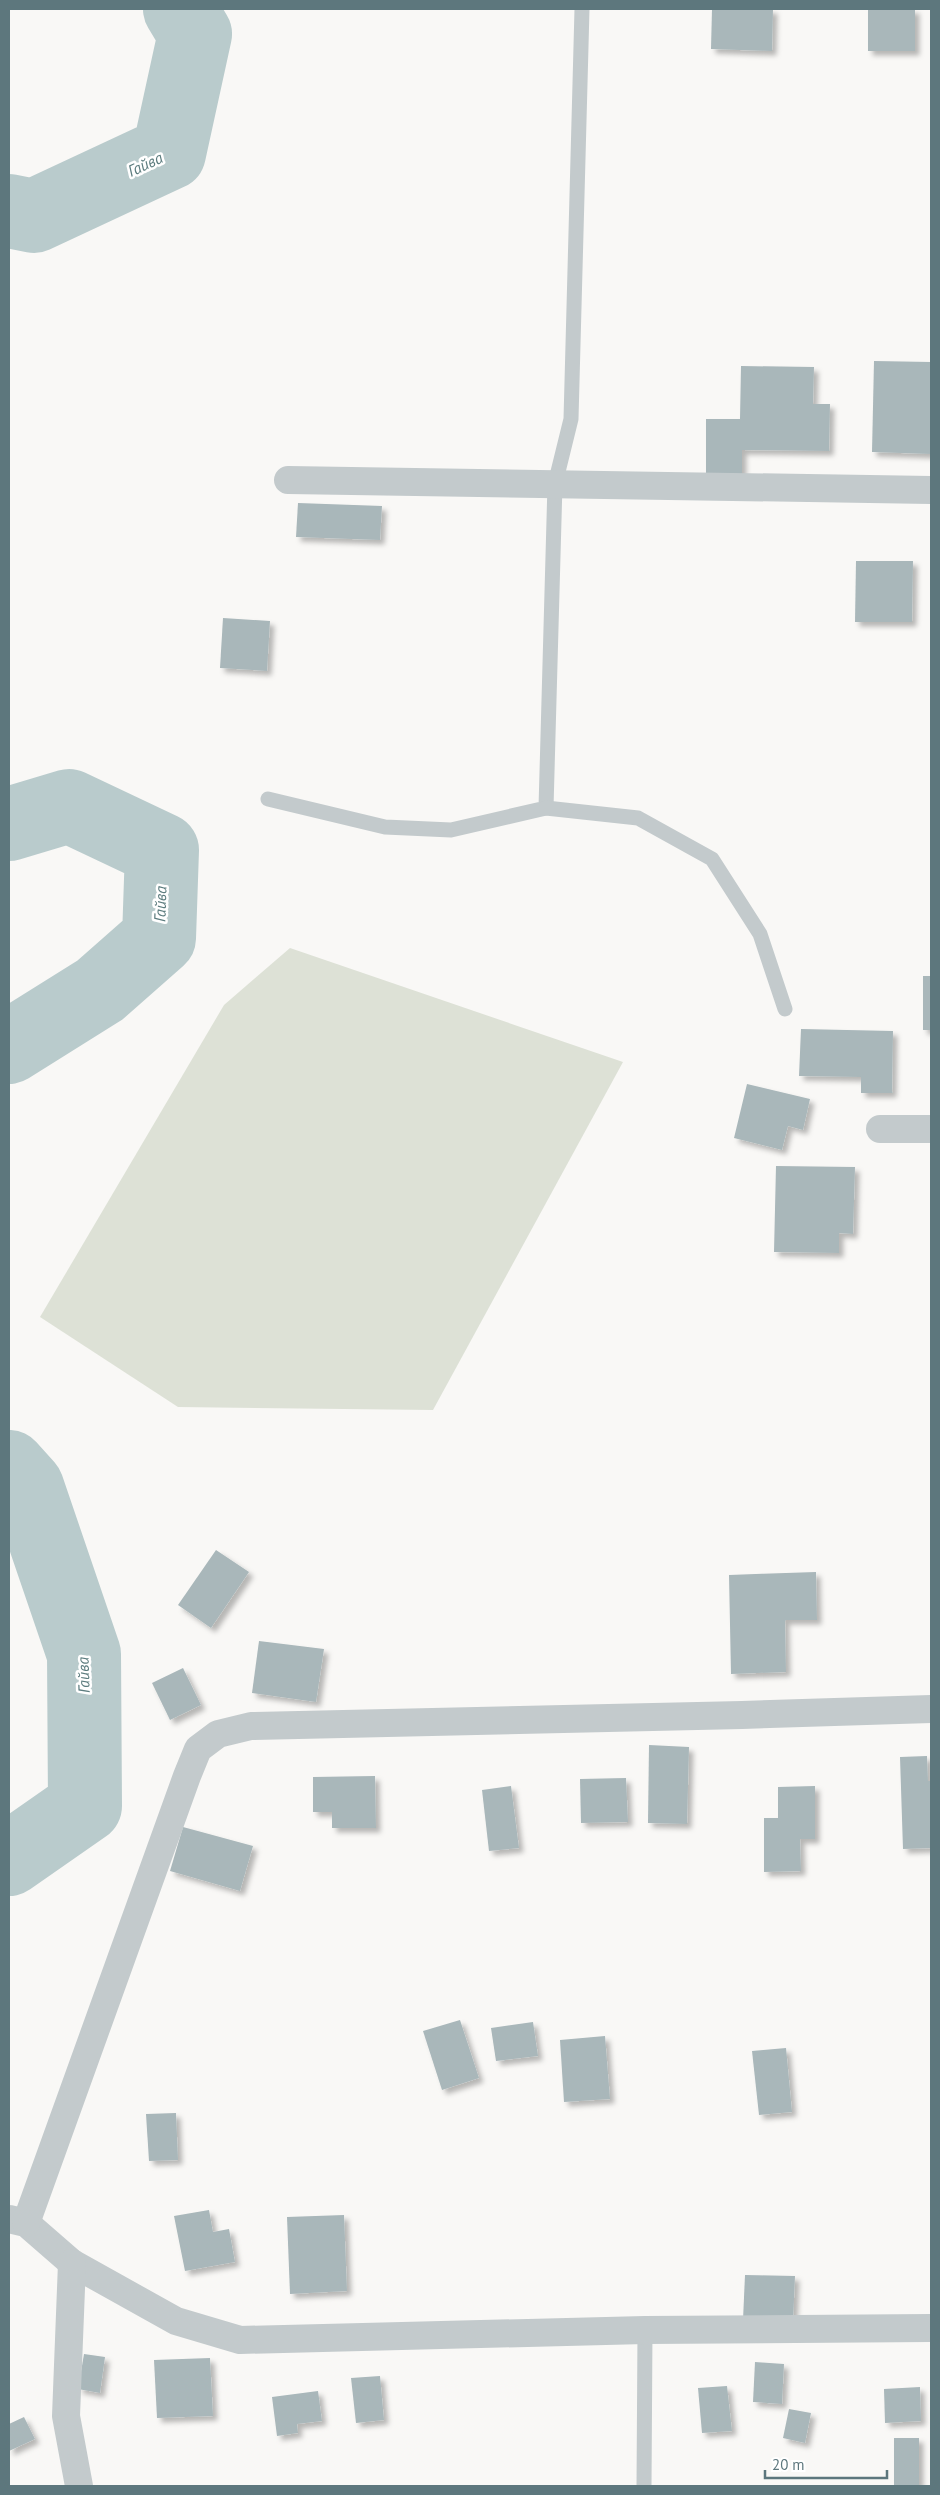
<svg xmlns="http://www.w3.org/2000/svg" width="940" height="2495" font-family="'PT Sans',sans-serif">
<defs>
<filter id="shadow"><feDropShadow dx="4.5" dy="4.5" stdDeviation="2.5" flood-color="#0004"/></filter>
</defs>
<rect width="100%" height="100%" fill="#f9f8f6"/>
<path fill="#dde1d6" d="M290,948L623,1062L433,1410L178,1407L40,1317L224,1005Z"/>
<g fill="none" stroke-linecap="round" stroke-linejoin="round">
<g stroke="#b9cbcc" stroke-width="74">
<path d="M9,211L34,216L169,153L195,34L180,9"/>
<path d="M9,824L69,806L162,850L159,938L100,990L9,1047"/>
<path d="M9,1467L27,1487L84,1654L85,1806L9,1859"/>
</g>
</g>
<g fill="#a9b7ba" filter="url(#shadow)">
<path d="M712,9H773L772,51L711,49Z"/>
<rect x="868" y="9" width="47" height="42"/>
<path d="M874,361L931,362V454L872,452Z"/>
<path d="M741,366L814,367L813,404H830L829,451L742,450V474L706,473V419H740Z"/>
<path d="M298,503L382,506L380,540L296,537Z"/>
<path d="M856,561H913L912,622H855Z"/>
<path d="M223,618L270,621L267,671L220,668Z"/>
<rect x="923" y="976" width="8" height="54"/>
<path d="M801,1029L893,1031L892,1093H861V1077L799,1076Z"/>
<path d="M747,1084L810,1099L803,1130L788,1126L782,1150L734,1138Z"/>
<path d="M776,1166L855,1167L853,1234L839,1233V1253L774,1252Z"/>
<path d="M216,1550L249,1572L211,1628L178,1605Z"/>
<path d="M816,1572L817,1620H785L786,1672L731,1674L729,1575Z"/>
<path d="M259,1641L324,1649L316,1702L252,1693Z"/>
<path d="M183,1668L201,1705L170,1720L152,1683Z"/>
<path d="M649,1745L689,1747L687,1824L648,1823Z"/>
<path d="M927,1756L928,1781H931V1848L903,1849L900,1757Z"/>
<path d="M375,1776L376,1828H332V1812H313V1777Z"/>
<path d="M626,1778L628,1822L581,1823L580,1779Z"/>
<path d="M511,1786L519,1848L489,1851L482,1790Z"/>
<path d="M815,1786V1839H800L801,1871L764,1872V1818H778V1787Z"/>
<path d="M183,1827L253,1846L240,1891L170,1871Z"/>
<path d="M460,2020L479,2078L442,2090L423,2031Z"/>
<path d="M533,2022L538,2056L496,2061L491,2028Z"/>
<path d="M605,2036L610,2099L564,2102L560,2040Z"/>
<path d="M786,2048L792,2112L759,2115L752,2051Z"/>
<path d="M176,2113L178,2160L149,2161L146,2114Z"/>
<path d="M209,2210L213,2232L229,2229L235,2262L185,2271L174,2216Z"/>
<path d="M344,2215L347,2291L290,2294L287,2217Z"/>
<path d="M745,2275L795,2276L793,2321L743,2320Z"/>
<path d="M84,2354L105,2357L100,2393L78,2389Z"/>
<path d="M210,2358L213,2416L157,2418L154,2360Z"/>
<path d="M755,2362L784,2364L782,2404L753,2402Z"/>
<path d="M380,2376L384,2420L356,2423L351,2378Z"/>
<path d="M727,2386L732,2431L702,2433L698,2388Z"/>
<path d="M920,2387L921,2421L885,2423L884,2389Z"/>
<path d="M318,2391L322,2421L297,2424L298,2433L277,2436L272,2397Z"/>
<path d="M789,2409L811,2413L805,2443L783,2438Z"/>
<path d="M24,2417L35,2439L9,2451V2424Z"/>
<rect x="894" y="2438" width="25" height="48"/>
</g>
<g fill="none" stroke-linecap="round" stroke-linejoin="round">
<g stroke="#c3cacc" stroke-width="15">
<path d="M268,799L385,827L451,830L546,808L555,484L571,419L582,9"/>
<path d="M546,808L638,818L712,859L760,934L785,1009"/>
<path d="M644,2486L645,2330"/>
</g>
<g stroke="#c3cacc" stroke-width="28">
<path d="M288,480L931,490"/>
<path d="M880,1129H931"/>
<path d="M9,2219L26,2223L72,2263L176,2321L240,2340L645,2330L931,2328"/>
<path d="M26,2223L187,1776L198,1749L218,1734L251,1726L742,1715L931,1709"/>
<path d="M72,2263L66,2416L79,2486"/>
</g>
</g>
<g text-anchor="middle" stroke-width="5" stroke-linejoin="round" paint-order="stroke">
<g font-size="16" font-style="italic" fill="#5c7c7e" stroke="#fff">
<text transform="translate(145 164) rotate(-25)" y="6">Гайва</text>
<text transform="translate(160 904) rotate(-88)" y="6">Гайва</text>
<text transform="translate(83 1675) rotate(-92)" y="6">Гайва</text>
</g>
</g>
<rect width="940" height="2495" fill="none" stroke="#5d777d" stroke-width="20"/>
<path d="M765 2470v8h122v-8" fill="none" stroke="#5d777d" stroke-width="2.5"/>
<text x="772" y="2470" font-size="15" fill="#5d777d" stroke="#ffffff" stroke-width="4" paint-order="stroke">20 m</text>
</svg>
